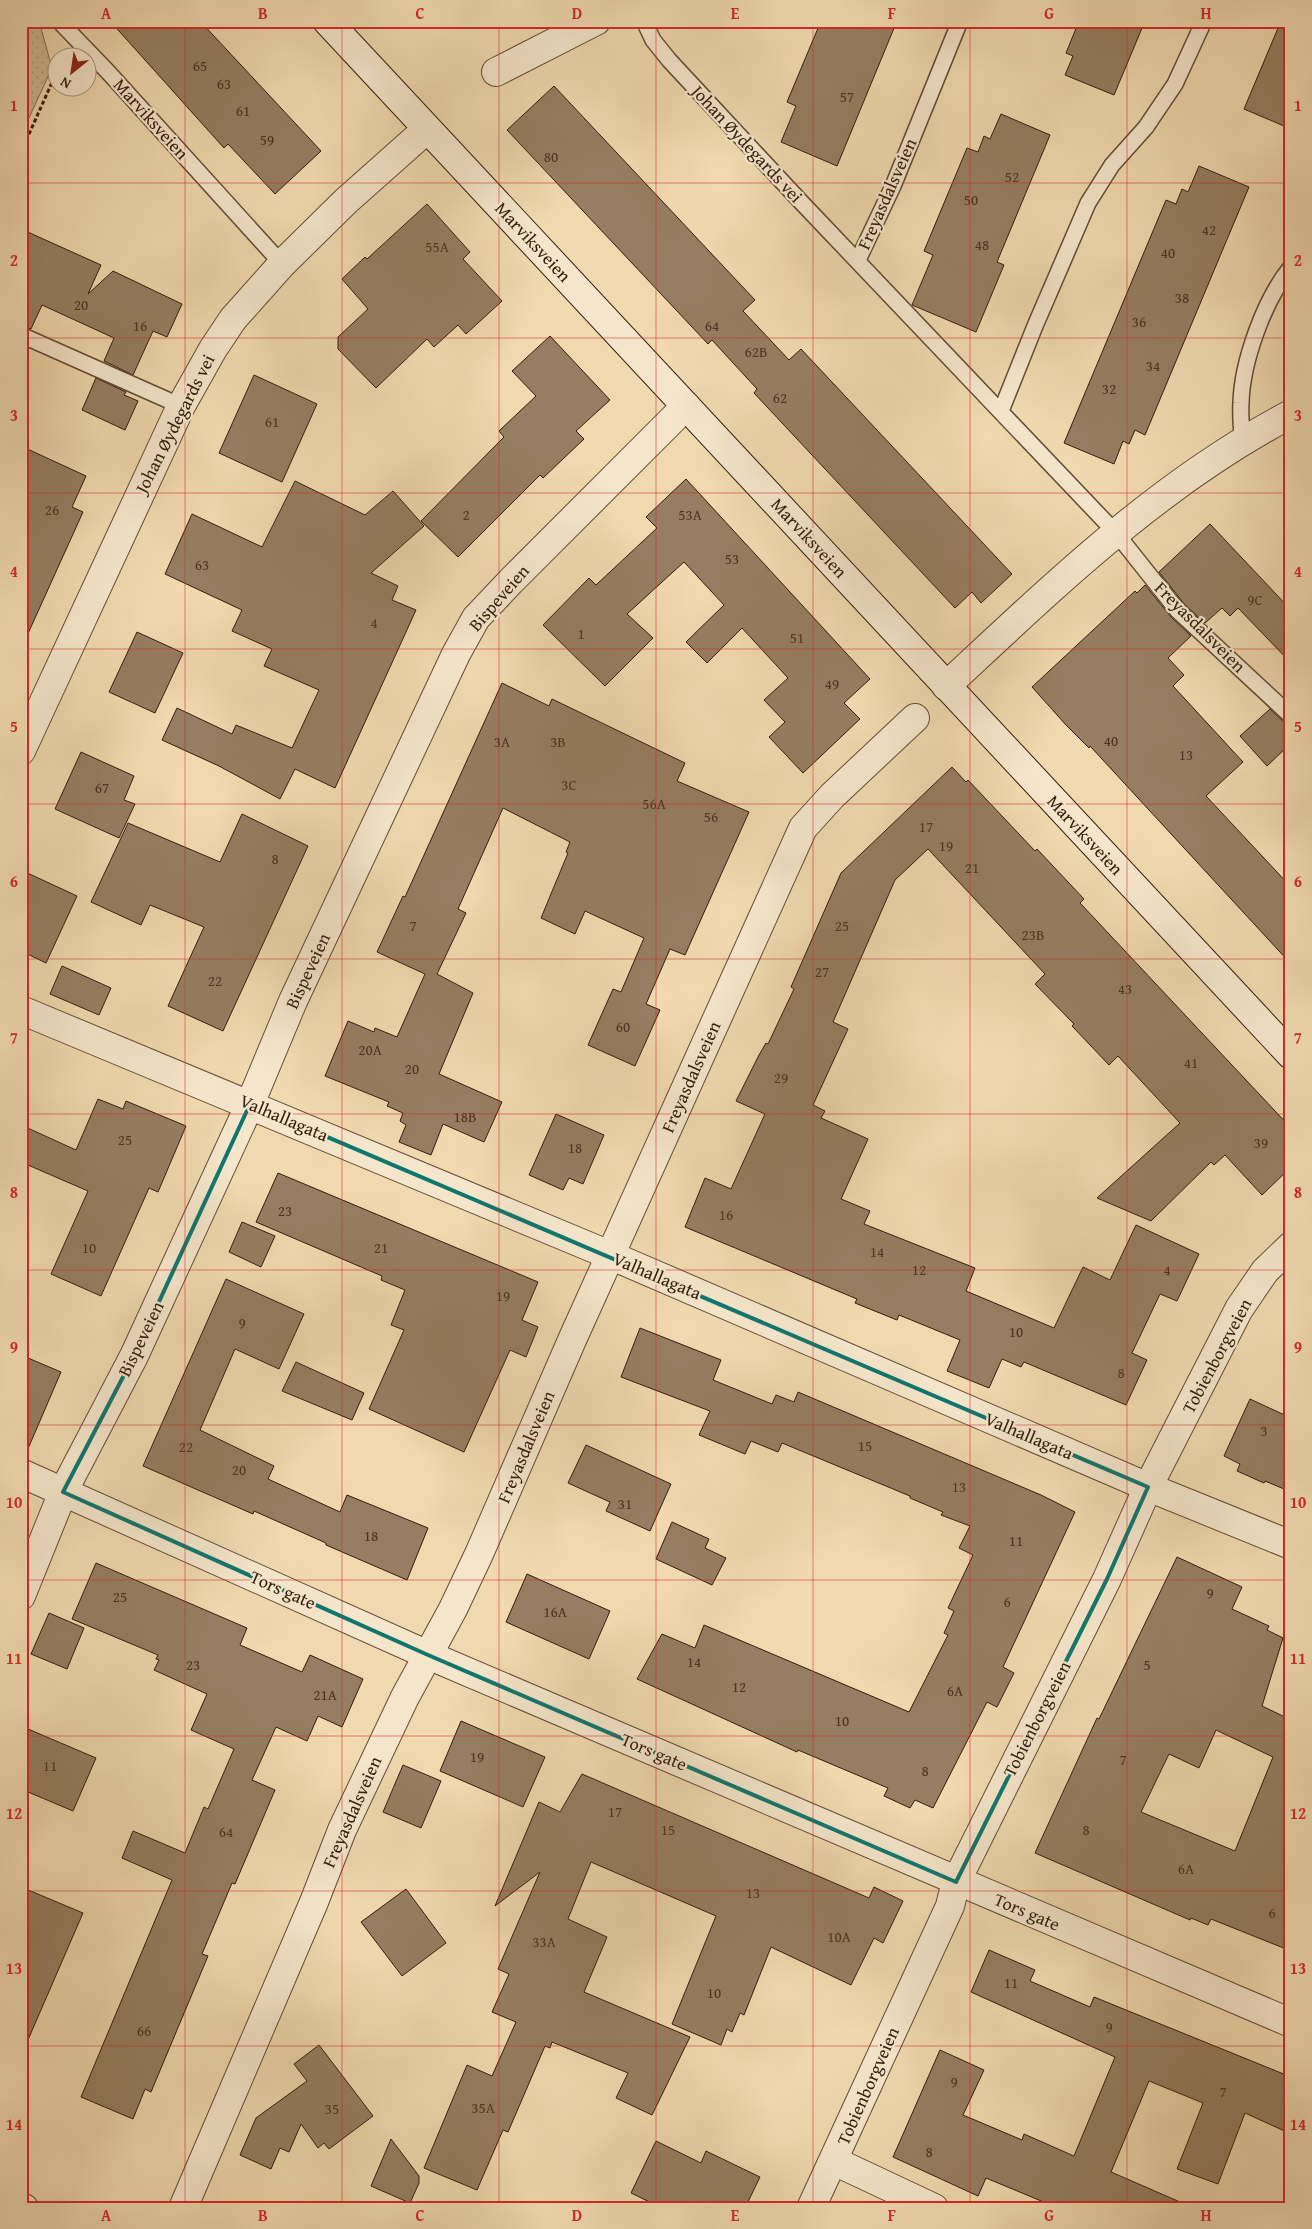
<svg xmlns="http://www.w3.org/2000/svg" width="1312" height="2229" font-family="'Gentium Book Plus',serif">
<defs>
<pattern id="park-dots" width="8" height="8" patternUnits="userSpaceOnUse" patternTransform="scale(1.25)"><rect width="8" height="8" fill="#d0b993"/><path d="M2 2h.1M6 6h.1" fill="none" stroke="#b39e7e" stroke-width="1.8" stroke-linecap="round"/></pattern>
</defs>
<rect width="100%" height="100%" fill="#f0d9af"/>
<filter id="stains"><feTurbulence type="fractalNoise" baseFrequency=".004" numOctaves="4"/><feColorMatrix values="0 0 0 0 .2 0 0 0 0 .09 0 0 0 0 .02 0 0 0 .5 -.17"/></filter>
<radialGradient id="worn" r=".72"><stop offset=".6" stop-color="#630" stop-opacity="0"/><stop offset="1" stop-color="#630" stop-opacity=".3"/></radialGradient>
<path fill="url(#park-dots)" stroke="#826a50" d="M21,21H39L52,68L21,135Z"/>
<g fill="#957e61" stroke="#331c0c" fill-rule="evenodd">
<path d="M110,21H200L321,151L275,194L228,144L224,148Z"/>
<path d="M821,21H897L837,166L781,142L796,106L787,102Z"/>
<path d="M1079,21H1145L1114,95L1065,75L1073,56L1066,53Z"/>
<path d="M1281,21H1291V129L1244,109Z"/>
<path d="M554,86L755,300L743,311L789,360L801,349L1012,574L981,603L972,592L955,608L754,393L757,389L712,340L708,344L507,130Z"/>
<path d="M1001,114L1050,135L997,262L1004,265L976,332L912,305L933,255L924,251L967,148L978,152L984,136L990,139Z"/>
<path d="M1199,166L1249,187L1145,435L1135,430L1129,444L1123,441L1114,464L1064,443L1166,200L1176,204L1182,189L1188,192Z"/>
<path d="M427,204L470,252L463,259L502,301L466,334L458,325L434,347L427,339L376,388L338,349V337L368,309L342,279L365,257L367,259Z"/>
<path d="M21,229L101,265L88,294L113,271L182,304L167,337L153,331L133,375L104,361L114,338L42,305L31,329L21,326Z"/>
<path d="M550,336L610,400L576,431L584,439L543,478L540,475L458,557L421,521L504,437L499,431L536,396L512,371Z"/>
<path d="M254,375L317,404L282,482L219,453Z"/>
<path d="M96,378L126,392L124,395L138,401L125,430L82,410Z"/>
<path d="M21,446L86,476L72,507L83,512L21,649Z"/>
<path d="M686,479L870,679L844,703L860,719L803,773L769,737L785,722L764,700L788,678L742,628L707,663L686,642L724,605L684,562L627,614L653,638L605,686L543,625L589,578L596,585L657,528L646,517Z"/>
<path d="M295,481L365,515L393,491L424,526L371,573L398,586L392,600L416,610L335,788L295,769L280,799L219,766L162,740L177,708L232,734L236,725L292,748L319,690L264,666L272,649L232,631L242,610L165,574L192,514L262,547Z"/>
<path d="M1210,524L1291,610V663L1238,608L1230,616L1222,608L1205,623L1185,605L1159,572Z"/>
<path d="M1145,585L1171,617L1191,636L1168,658L1184,675L1173,686L1243,762L1206,796L1291,887V964L1090,746L1089,748L1066,725L1032,687L1135,591L1137,593Z"/>
<path d="M137,632L183,653L155,713L109,692Z"/>
<path d="M502,683L549,706L552,699L685,763L677,781L749,812L685,955L670,949L646,1004L660,1010L635,1066L588,1045L613,989L621,992L644,938L585,911L575,934L541,918L568,853L566,852L570,842L503,808L458,909L466,913L437,974L473,993L439,1074L502,1102L484,1142L443,1124L431,1155L399,1142L406,1125L400,1121L403,1113L387,1106L389,1102L325,1076L348,1021L374,1032L375,1028L397,1037L425,974L377,952L403,896L405,897Z"/>
<path d="M1291,689V703L1283,696Z"/>
<path d="M1270,709L1285,723L1291,725V743L1267,766L1240,736Z"/>
<path d="M81,752L134,776L124,800L135,804L119,838L55,809Z"/>
<path d="M952,767L966,782L968,780L1035,851L1037,849L1084,899L1080,903L1291,1128V1167L1262,1195L1225,1155L1214,1165L1211,1162L1151,1221L1097,1198L1180,1123L1118,1056L1109,1065L1072,1026L1074,1024L1035,984L1045,974L928,849L895,880L833,1022L848,1029L813,1105L825,1111L821,1118L868,1139L841,1199L870,1211L864,1224L975,1268L966,1291L1054,1328L1083,1267L1110,1280L1136,1225L1199,1254L1177,1301L1160,1294L1132,1353L1147,1360L1126,1405L1024,1362L1021,1367L1002,1359L989,1388L947,1371L960,1340L899,1315L897,1320L855,1303L857,1299L685,1227L705,1178L731,1189L765,1114L736,1101L759,1055L766,1043L768,1044L794,989L791,987L841,873Z"/>
<path d="M242,814L308,846L223,1031L168,1006L204,927L150,905L141,925L91,902L128,823L220,862Z"/>
<path d="M21,870L77,896L46,963L21,951Z"/>
<path d="M62,966L111,988L99,1015L50,994Z"/>
<path d="M98,1099L123,1109L126,1101L186,1126L158,1192L149,1188L101,1296L51,1274L88,1191L21,1162V1125L76,1150Z"/>
<path d="M556,1114L604,1135L583,1184L569,1178L563,1190L529,1175Z"/>
<path d="M278,1173L538,1282L522,1320L538,1327L526,1357L510,1350L464,1452L369,1409L404,1330L391,1325L405,1290L381,1280L382,1276L256,1222Z"/>
<path d="M242,1222L275,1236L261,1267L229,1252Z"/>
<path d="M226,1279L304,1314L279,1369L235,1349L200,1430L274,1466L268,1479L340,1512L347,1495L428,1528L407,1580L326,1545V1543L254,1511L253,1514L143,1466Z"/>
<path d="M640,1328L721,1360L713,1380L772,1404L776,1395L794,1402L798,1392L1041,1495L1075,1512L1003,1667L1014,1673L997,1707L987,1702L933,1808L915,1800L910,1808L884,1796L888,1788L798,1750L797,1752L637,1679L662,1634L695,1648L704,1625L909,1712L948,1635L944,1633L954,1611L948,1608L973,1555L959,1548L970,1526L941,1515L943,1512L910,1498V1496L782,1443L778,1452L751,1441L745,1454L699,1435L710,1411L621,1377Z"/>
<path d="M21,1355L61,1372L24,1458H21Z"/>
<path d="M296,1362L364,1393L352,1420L282,1391Z"/>
<path d="M1250,1399L1291,1418V1473L1284,1489L1265,1481L1264,1483L1237,1471L1240,1464L1224,1456Z"/>
<path d="M586,1445L671,1484L650,1531L606,1511L610,1502L568,1483Z"/>
<path d="M672,1522L709,1539L705,1548L726,1558L712,1585L656,1559Z"/>
<path d="M1177,1557L1242,1587L1232,1609L1269,1626L1267,1630L1283,1638L1262,1706L1289,1719L1291,1718V1951L1211,1919L1208,1925L1191,1918L1190,1920L1035,1853L1097,1718L1099,1719ZM1216,1730L1273,1757L1235,1851L1141,1812L1169,1754L1199,1768Z"/>
<path d="M96,1563L247,1628L240,1645L302,1672L310,1655L363,1679L342,1727L318,1716L307,1741L276,1727L252,1780L275,1790L235,1884L232,1883L202,1954L208,1956L151,2092L145,2089L133,2119L81,2097L172,1880L122,1858L133,1831L185,1853L204,1807L208,1809L234,1749L191,1730L207,1694L154,1670L159,1660L156,1659L158,1655L72,1619Z"/>
<path d="M527,1574L610,1611L589,1659L506,1622Z"/>
<path d="M49,1613L84,1628L67,1669L31,1654Z"/>
<path d="M461,1721L545,1757L523,1807L440,1771Z"/>
<path d="M21,1726L96,1758L73,1811L21,1789Z"/>
<path d="M403,1765L441,1781L421,1828L383,1812Z"/>
<path d="M582,1774L869,1898L874,1887L903,1901L883,1943L874,1938L851,1985L771,1947L744,2015L740,2013L732,2032L727,2029L721,2045L672,2024L716,1916L591,1862L568,1919L607,1937L584,1992L690,2037L652,2115L616,2098L628,2073L552,2042L550,2048L545,2046L508,2132L503,2130L477,2190L424,2168L467,2065L492,2076L516,2022L492,2012L509,1974L498,1969L540,1872L495,1906L539,1802L560,1812Z"/>
<path d="M21,1887L83,1913L21,2056Z"/>
<path d="M406,1889L446,1943L402,1976L361,1922Z"/>
<path d="M989,1950L1035,1970L1030,1981L1090,2007L1094,1997L1291,2077V2134L1245,2113L1218,2184L1177,2169L1203,2103L1149,2081L1111,2172L1194,2208H1058L986,2178L978,2196L893,2157L940,2050L984,2070L963,2115L1022,2140L1024,2134L1074,2156L1115,2057L971,1992Z"/>
<path d="M319,2045L373,2116L329,2149L324,2143L318,2148L301,2124L289,2152L280,2148L271,2169L240,2155L256,2118L307,2081L294,2064Z"/>
<path d="M391,2139L419,2176V2183L410,2203L371,2186Z"/>
<path d="M656,2141L701,2163L706,2151L760,2177L745,2208H662L631,2193Z"/>
</g>
<g fill="none" stroke-linecap="round" stroke-linejoin="round">
<defs>
<g id="service">
<path d="M59,21L109,73L282,264"/>
<path d="M644,21L653,40L669,60L802,203L1116,533L1178,611L1291,716"/>
<path d="M858,260L893,186L960,21"/>
<path d="M21,335L181,406"/>
<path d="M1001,411L1035,326L1088,203L1112,165L1146,127L1175,84L1204,21"/>
<path d="M1242,442C1242,429 1240,416 1241,403C1242,362 1264,300 1291,267"/>
</g>
<g id="minor">
<path d="M496,72L596,21"/>
<path d="M946,686C1054,586 1159,483 1291,414"/>
<path d="M21,751L181,406L213,349L233,319L282,264L346,201L427,129"/>
<path d="M21,1010L612,1256L1148,1487L1291,1545"/>
<path d="M21,1473L428,1655L1291,2023"/>
<path d="M21,1596L63,1492L134,1356L250,1104L293,1001L456,654L476,618L511,581L686,406"/>
<path d="M834,2161L934,2208"/>
<path d="M21,2207L24,2208"/>
<path d="M183,2208L314,1902L342,1830L405,1697L453,1609L479,1554L572,1340L803,828L832,796L915,718"/>
<path d="M811,2208L950,1906L956,1882L1107,1579L1148,1487L1239,1309L1265,1271L1291,1246"/>
</g>
<path id="secondary" d="M327,21L1291,1055"/>
</defs>
<use href="#service" stroke="#624b35" stroke-width="18"/>
<use href="#minor" stroke="#624b35" stroke-width="30"/>
<use href="#secondary" stroke="#331c0c" stroke-width="30"/>
<path stroke="#331c0c" stroke-width="3" stroke-dasharray="4 2.5" stroke-linecap="butt" d="M21,152L58,69"/>
<use href="#service" stroke="#f5e6cb" stroke-width="15"/>
<use href="#minor" stroke="#f5e6cb" stroke-width="28"/>
<use href="#secondary" stroke="#f5e6cb" stroke-width="28"/>
</g>
<path fill="none" stroke="#0f766e" stroke-width="4" stroke-linejoin="round" d="M250,1104L1148,1487L1107,1579L956,1882L428,1655L63,1492L134,1356Z"/>
<path fill="none" stroke="#d62828" stroke-width="1" stroke-opacity="0.55" d="M185,21V2208M342,21V2208M499,21V2208M656,21V2208M813,21V2208M970,21V2208M1127,21V2208M21,183H1291M21,338H1291M21,493H1291M21,649H1291M21,804H1291M21,959H1291M21,1114H1291M21,1270H1291M21,1425H1291M21,1580H1291M21,1736H1291M21,1891H1291M21,2046H1291"/>
<g text-anchor="middle" stroke-width="4.5" stroke-linejoin="round" paint-order="stroke">
<g font-size="15" fill="#4c3421">
<text x="200" y="71">65</text>
<text x="224" y="89">63</text>
<text x="847" y="102">57</text>
<text x="243" y="116">61</text>
<text x="267" y="145">59</text>
<text x="551" y="162">80</text>
<text x="1012" y="182">52</text>
<text x="971" y="205">50</text>
<text x="1209" y="235">42</text>
<text x="982" y="250">48</text>
<text x="437" y="252">55A</text>
<text x="1168" y="258">40</text>
<text x="1182" y="303">38</text>
<text x="81" y="310">20</text>
<text x="1139" y="327">36</text>
<text x="140" y="331">16</text>
<text x="712" y="331">64</text>
<text x="756" y="357">62B</text>
<text x="1153" y="371">34</text>
<text x="1109" y="394">32</text>
<text x="780" y="403">62</text>
<text x="272" y="427">61</text>
<text x="52" y="515">26</text>
<text x="466" y="520">2</text>
<text x="690" y="520">53A</text>
<text x="732" y="564">53</text>
<text x="202" y="570">63</text>
<text x="1255" y="605">9C</text>
<text x="374" y="628">4</text>
<text x="581" y="639">1</text>
<text x="797" y="643">51</text>
<text x="832" y="689">49</text>
<text x="1111" y="746">40</text>
<text x="502" y="747">3A</text>
<text x="558" y="747">3B</text>
<text x="1186" y="760">13</text>
<text x="569" y="790">3C</text>
<text x="102" y="793">67</text>
<text x="654" y="809">56A</text>
<text x="711" y="822">56</text>
<text x="926" y="832">17</text>
<text x="946" y="851">19</text>
<text x="275" y="864">8</text>
<text x="972" y="873">21</text>
<text x="413" y="931">7</text>
<text x="842" y="931">25</text>
<text x="1033" y="940">23B</text>
<text x="822" y="977">27</text>
<text x="215" y="986">22</text>
<text x="1125" y="994">43</text>
<text x="623" y="1032">60</text>
<text x="370" y="1055">20A</text>
<text x="1191" y="1068">41</text>
<text x="412" y="1074">20</text>
<text x="781" y="1083">29</text>
<text x="465" y="1122">18B</text>
<text x="125" y="1145">25</text>
<text x="1261" y="1148">39</text>
<text x="575" y="1153">18</text>
<text x="285" y="1216">23</text>
<text x="726" y="1220">16</text>
<text x="89" y="1253">10</text>
<text x="381" y="1253">21</text>
<text x="877" y="1257">14</text>
<text x="919" y="1275">12</text>
<text x="1167" y="1275">4</text>
<text x="503" y="1301">19</text>
<text x="242" y="1328">9</text>
<text x="1016" y="1337">10</text>
<text x="1121" y="1378">8</text>
<text x="1264" y="1436">3</text>
<text x="865" y="1451">15</text>
<text x="186" y="1452">22</text>
<text x="239" y="1475">20</text>
<text x="959" y="1492">13</text>
<text x="625" y="1509">31</text>
<text x="371" y="1541">18</text>
<text x="1016" y="1546">11</text>
<text x="1210" y="1598">9</text>
<text x="120" y="1602">25</text>
<text x="1007" y="1607">6</text>
<text x="555" y="1617">16A</text>
<text x="694" y="1667">14</text>
<text x="193" y="1670">23</text>
<text x="1147" y="1670">5</text>
<text x="739" y="1692">12</text>
<text x="955" y="1696">6A</text>
<text x="325" y="1700">21A</text>
<text x="842" y="1726">10</text>
<text x="477" y="1762">19</text>
<text x="1123" y="1765">7</text>
<text x="50" y="1771">11</text>
<text x="925" y="1776">8</text>
<text x="615" y="1817">17</text>
<text x="668" y="1835">15</text>
<text x="1086" y="1835">8</text>
<text x="226" y="1837">64</text>
<text x="1186" y="1874">6A</text>
<text x="753" y="1898">13</text>
<text x="1272" y="1918">6</text>
<text x="839" y="1942">10A</text>
<text x="544" y="1947">33A</text>
<text x="1011" y="1988">11</text>
<text x="714" y="1998">10</text>
<text x="1109" y="2032">9</text>
<text x="144" y="2036">66</text>
<text x="954" y="2087">9</text>
<text x="1223" y="2097">7</text>
<text x="483" y="2113">35A</text>
<text x="332" y="2114">35</text>
<text x="929" y="2157">8</text>
</g>
<g font-size="18" fill="#331c0c" stroke="#f5e6cb">
<text transform="translate(151 119) rotate(48)" y="6">Marviksveien</text>
<text transform="translate(747 144) rotate(47)" y="6">Johan Øydegards vei</text>
<text transform="translate(887 194) rotate(-66)" y="6">Freyasdalsveien</text>
<text transform="translate(533 242) rotate(47)" y="6">Marviksveien</text>
<text transform="translate(175 424) rotate(-63)" y="6">Johan Øydegards vei</text>
<text transform="translate(809 538) rotate(47)" y="6">Marviksveien</text>
<text transform="translate(499 598) rotate(-49)" y="6">Bispeveien</text>
<text transform="translate(1200 627) rotate(45)" y="6">Freyasdalsveien</text>
<text transform="translate(1085 835) rotate(47)" y="6">Marviksveien</text>
<text transform="translate(308 971) rotate(-65)" y="6">Bispeveien</text>
<text transform="translate(691 1077) rotate(-66)" y="6">Freyasdalsveien</text>
<text transform="translate(284 1118) rotate(23)" y="6">Valhallagata</text>
<text transform="translate(657 1276) rotate(23)" y="6">Valhallagata</text>
<text transform="translate(141 1339) rotate(-64)" y="6">Bispeveien</text>
<text transform="translate(1217 1356) rotate(-62)" y="6">Tobienborgveien</text>
<text transform="translate(1029 1436) rotate(23)" y="6">Valhallagata</text>
<text transform="translate(526 1447) rotate(-67)" y="6">Freyasdalsveien</text>
<text transform="translate(283 1590) rotate(24)" y="6">Tors gate</text>
<text transform="translate(1037 1719) rotate(-63)" y="6">Tobienborgveien</text>
<text transform="translate(654 1752) rotate(23)" y="6">Tors gate</text>
<text transform="translate(352 1812) rotate(-66)" y="6">Freyasdalsveien</text>
<text transform="translate(1027 1912) rotate(23)" y="6">Tors gate</text>
<text transform="translate(868 2086) rotate(-66)" y="6">Tobienborgveien</text>
</g>
</g>
<rect width="1312" height="2229" fill="none" stroke="#f0d9af" stroke-width="55"/>
<g transform="translate(72 72) rotate(210)"><circle r="24" fill="#f5e6cb" stroke="#a7957f"/>
<path d="M0-4L9 19L0 12L-9 19Z" fill="#8f2418"/>
<text y="-8" font-size="14" font-weight="bold" text-anchor="middle" fill="#331c0c">N</text>
</g>
<rect x="28" y="28" width="1256" height="2174" fill="none" stroke="#d62828" stroke-width="2"/>
<g font-size="16" text-anchor="middle" font-weight="bold" fill="#d62828">
<text x="106" y="19">A</text>
<text x="263" y="19">B</text>
<text x="420" y="19">C</text>
<text x="577" y="19">D</text>
<text x="735" y="19">E</text>
<text x="892" y="19">F</text>
<text x="1049" y="19">G</text>
<text x="1206" y="19">H</text>
<text x="14" y="111">1</text>
<text x="1298" y="111">1</text>
<text x="14" y="266">2</text>
<text x="1298" y="266">2</text>
<text x="14" y="421">3</text>
<text x="1298" y="421">3</text>
<text x="14" y="577">4</text>
<text x="1298" y="577">4</text>
<text x="14" y="732">5</text>
<text x="1298" y="732">5</text>
<text x="14" y="887">6</text>
<text x="1298" y="887">6</text>
<text x="14" y="1043">7</text>
<text x="1298" y="1043">7</text>
<text x="14" y="1198">8</text>
<text x="1298" y="1198">8</text>
<text x="14" y="1353">9</text>
<text x="1298" y="1353">9</text>
<text x="14" y="1508">10</text>
<text x="1298" y="1508">10</text>
<text x="14" y="1664">11</text>
<text x="1298" y="1664">11</text>
<text x="14" y="1819">12</text>
<text x="1298" y="1819">12</text>
<text x="14" y="1974">13</text>
<text x="1298" y="1974">13</text>
<text x="14" y="2130">14</text>
<text x="1298" y="2130">14</text>
<text x="106" y="2221">A</text>
<text x="263" y="2221">B</text>
<text x="420" y="2221">C</text>
<text x="577" y="2221">D</text>
<text x="735" y="2221">E</text>
<text x="892" y="2221">F</text>
<text x="1049" y="2221">G</text>
<text x="1206" y="2221">H</text>
</g>
<rect width="100%" height="100%" filter="url(#stains)"/>
<rect width="100%" height="100%" fill="url(#worn)"/>
</svg>
